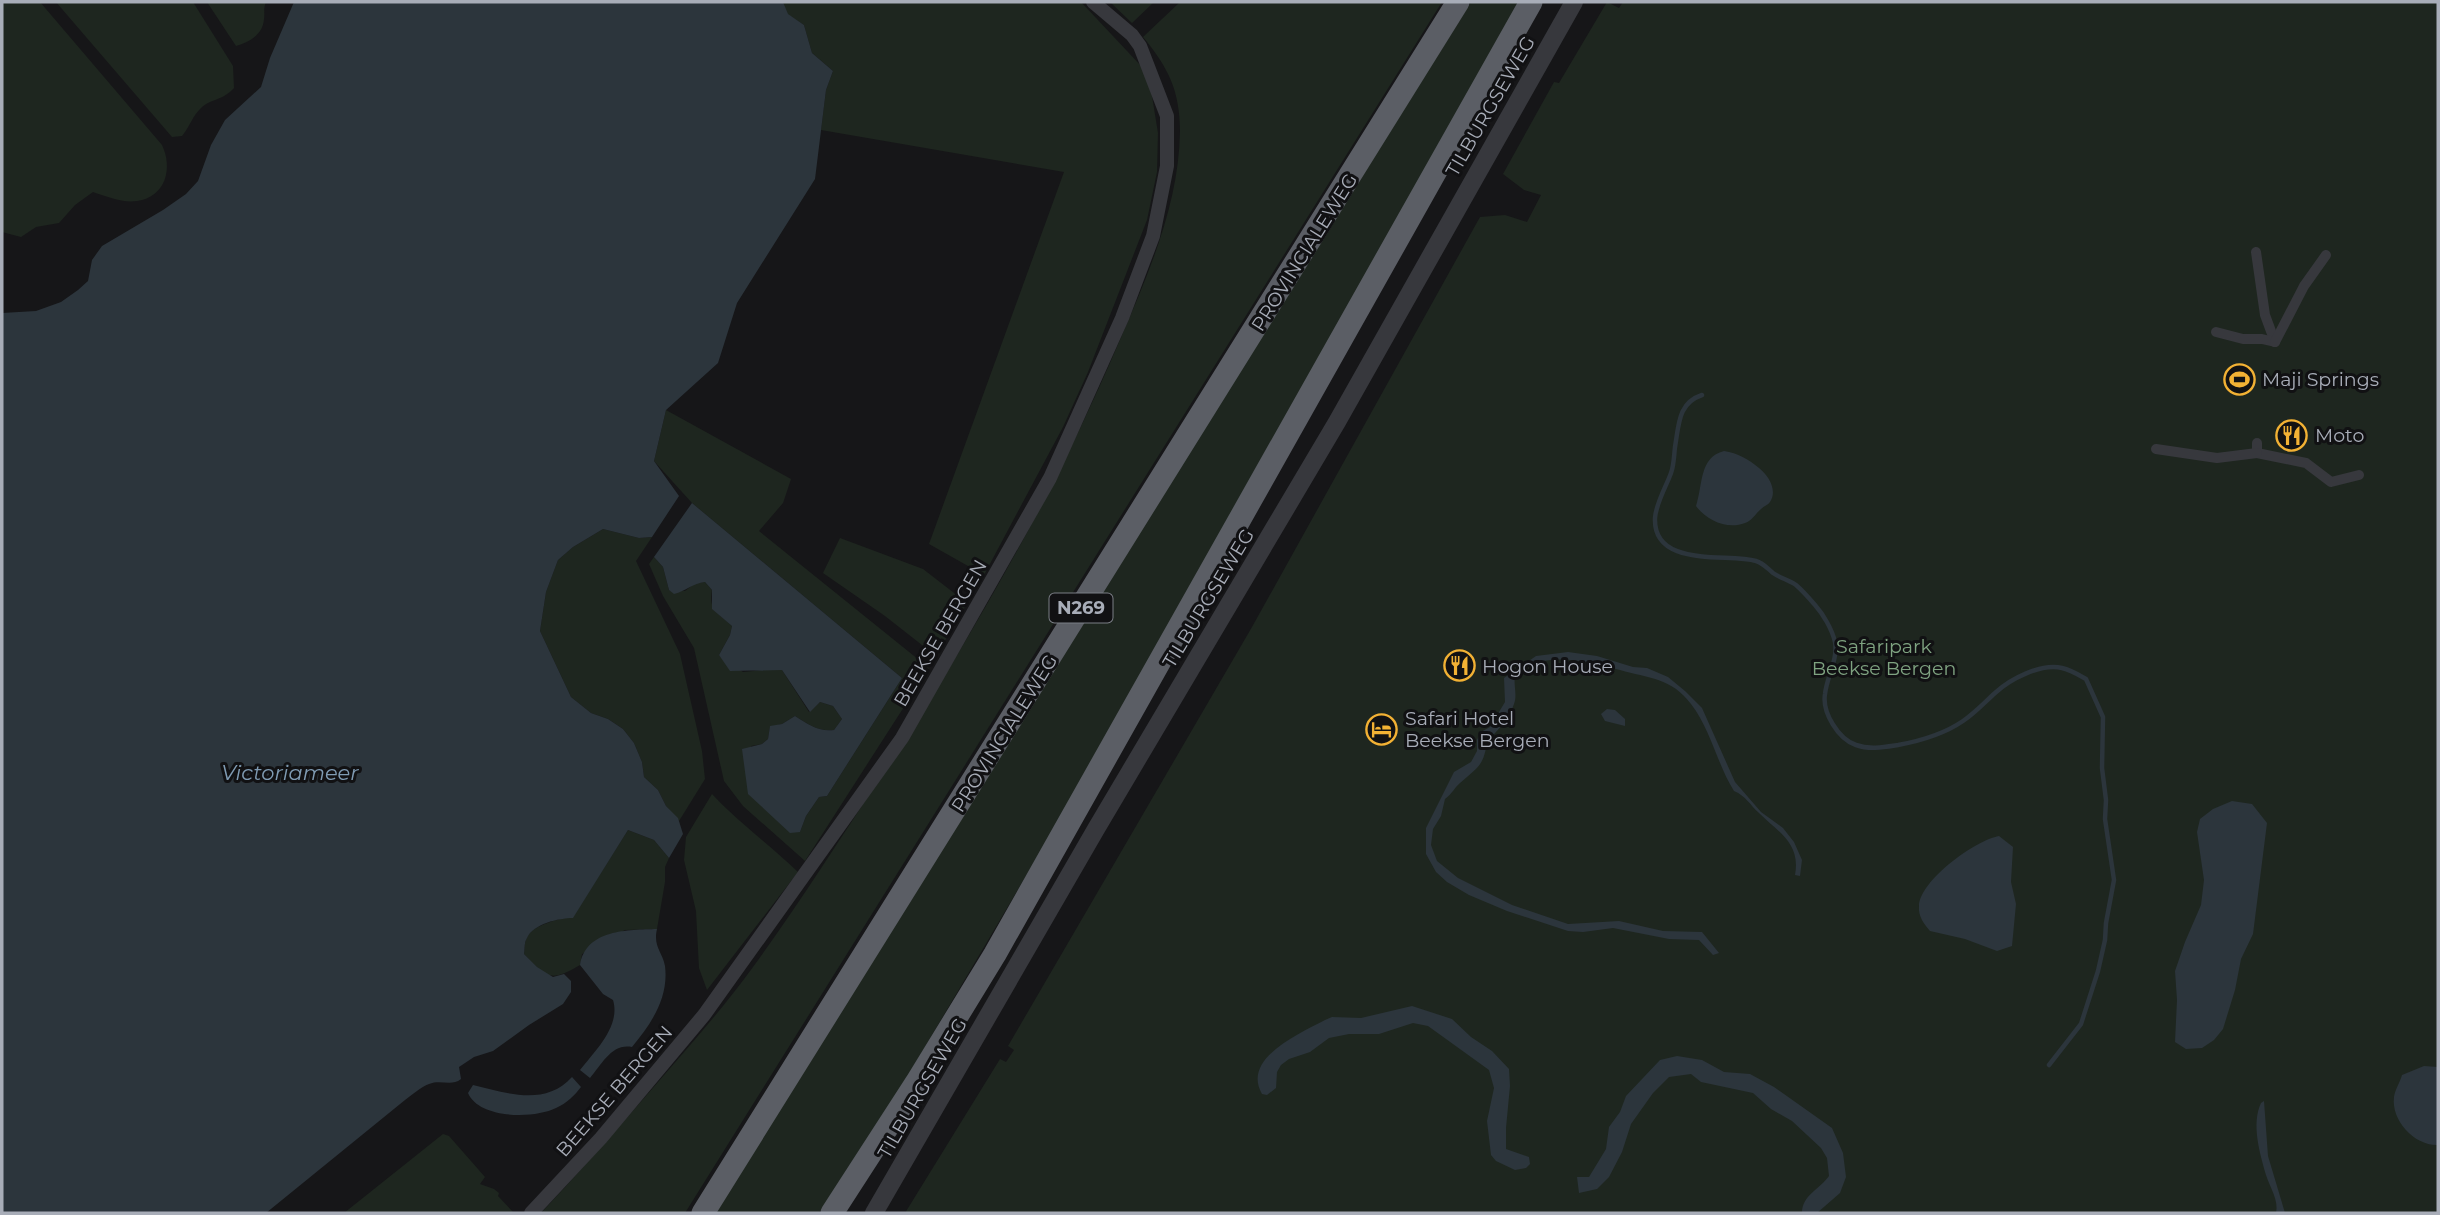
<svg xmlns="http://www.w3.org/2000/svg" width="2440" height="1215" font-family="Montserrat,sans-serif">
<rect width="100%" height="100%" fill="#161618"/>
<g fill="#1e261f">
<path d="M2,2H40L162,145C173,168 166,197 137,201C122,203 108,197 93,192L75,205L59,223L36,227L21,237L2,232Z"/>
<path d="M56,2H193L233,66L234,88C222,101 212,98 201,108C193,115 189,128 182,136L172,137Z"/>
<path d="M207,2H266C263,9 265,12 264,19C263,35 249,42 236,46Z"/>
<path d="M783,2H1081L1143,68L1152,96L1158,133L1157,172L1147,220L1088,372L1063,427L984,575L929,544L1064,172L821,130L826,90L833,71L812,53L804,25L787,14Z"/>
<path d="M1110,2H1154L1132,23Z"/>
<path d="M1180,2H1442L685,1213H541C574,1178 606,1141 638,1105C677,1060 718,1015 753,967C798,905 839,841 880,778C971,638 1054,495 1119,342C1148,275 1179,205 1180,131C1180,91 1168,67 1143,37Z"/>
<path d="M1471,2H1521L1069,803L909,1074L819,1213H713Z"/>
<path d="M1607,2L1619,8L1623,2H2438V1213H905L1000,1059L1006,1062L1014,1050L1008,1046L1252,627L1480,217L1505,215L1527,222L1541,195L1524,190L1503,174L1554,82L1559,83Z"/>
<path d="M666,410L791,479L783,503L759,531L929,668L805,861L743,806L724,781L694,648L663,596L649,564L654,557L663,567L669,590L685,591L695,583L705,582L712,590C708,612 719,612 732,626L730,635L719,655L743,672L774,669L782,670L809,712L820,702L833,706L842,719L834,730C818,732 808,724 795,716L782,724L770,727L768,739L762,744L751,746L800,832L806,816L819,797L827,796L902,678L692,503L654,461Z"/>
<path d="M603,529L639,538L652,537L636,561L680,654L702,751L705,779L679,821L666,806L658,790L644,777L642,762L634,743L623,729L608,719L591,713L571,697L540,631L546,592L558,560L573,547Z"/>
<path d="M840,538L923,569L967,603L936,656L885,616L823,573Z"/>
<path d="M712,794C739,823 770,845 798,872L707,990L699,968L696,911L684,860L686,837Z"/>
<path d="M628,830L654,840L669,858L665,867V882L657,929L625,930L582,954L580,965C551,982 547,979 524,954C525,949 524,942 527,937C533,925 560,918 573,917Z"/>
<path d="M443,1134L449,1136L485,1177L480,1184L494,1189L499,1193L498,1196L513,1212L512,1213H344Z"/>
</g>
<g fill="#2c353c">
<path d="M294,2H783L788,14L804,25L812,53L833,71L826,90L815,179L737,303L718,363L666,410L654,461L679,496L652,537L639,538L603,529L573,547L558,560L546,592L540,631L571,697L591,713L608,719L623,729L634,743L642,762L644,777L658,790L666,806L678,818L683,834L669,858L654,840L628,830L573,918C559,918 533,924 527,938C524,942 525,949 524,954L537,967L553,977L564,974L571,981V992L563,1004L529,1025L493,1051L474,1057L459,1067L461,1079C451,1087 441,1079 429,1084C421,1087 412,1095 405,1100L266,1213H2V313L36,311L61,302L78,290L88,281L92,260L102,246L163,210L186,194L198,181L211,145L225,120L261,87L270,58Z"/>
<path d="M1724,451C1738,453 1748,459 1759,468C1768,475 1778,490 1770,502C1768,505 1764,506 1761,509C1756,513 1752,521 1745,523C1727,530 1706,520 1696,506C1703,485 1699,457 1724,451Z"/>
<path d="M692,503L902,678L827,796L819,797L806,816L800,832L790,833L748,794L742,749L762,744L768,739L770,726L782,724L795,716C808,724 818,732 834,730L842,719L833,706L820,702L810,712L782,670L730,671L719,655L730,635L732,626L712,609V590L705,582C693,583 686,591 674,594L669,590L663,567L654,557Z"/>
<path d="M1568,652L1597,656L1633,667L1647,668L1668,677L1685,691L1702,708L1735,782L1761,812L1783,828L1794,842L1802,860L1800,876L1795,875C1801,843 1778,832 1759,813C1750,805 1746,796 1734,791C1717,764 1711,730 1691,704C1672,678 1648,678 1620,670C1586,661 1550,651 1516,671C1512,682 1518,694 1514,704C1510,717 1497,732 1487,741C1484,766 1478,767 1460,783C1454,788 1453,793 1445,799L1441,816L1433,829L1431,845L1437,861L1458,878L1512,905L1568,924L1619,921L1663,931L1702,932L1719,953L1713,955L1699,940L1669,939L1613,928L1583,932L1568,931L1507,911L1469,895L1447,882L1436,872L1426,854V828L1454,772L1471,762L1477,751V740L1481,732L1490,727L1505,702L1504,678L1536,656Z"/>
<path d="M1607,709L1615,710L1625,719V726L1605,721L1601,714Z"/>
<path d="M2232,801L2252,804L2267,823L2253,934L2241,959L2235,990L2223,1029L2214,1040L2202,1048L2186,1049L2175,1042L2177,1000L2175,971L2185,942L2201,905L2204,880L2197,832L2200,819L2213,809Z"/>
<path d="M1999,836L2013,847L2011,882L2016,904L2012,946L1997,951L1965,939L1930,931C1924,924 1918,916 1919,906C1920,880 1976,840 1999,836Z"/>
<path d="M657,929C653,947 662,951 665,966C669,998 651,1024 632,1047C612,1043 602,1064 590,1078L580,1070C595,1051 621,1026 613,1000L603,994L580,965C586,929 628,930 657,929Z"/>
<path d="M1412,1006L1452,1019L1471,1037L1492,1051L1509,1069L1510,1086L1506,1128V1149L1529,1157L1530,1164L1526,1168L1515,1170L1496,1161L1491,1155L1487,1121L1494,1088L1489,1070L1428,1026L1413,1023L1379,1034H1349L1329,1038L1310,1052L1289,1059L1281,1065L1277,1072L1276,1088L1267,1095L1262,1094C1241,1058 1301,1033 1325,1020L1332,1017L1361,1018Z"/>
<path d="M1677,1056L1702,1060L1724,1072L1750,1074L1774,1087L1832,1128L1843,1153L1846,1177L1840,1193L1817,1213H1802C1802,1195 1820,1189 1829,1176L1827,1158L1821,1148L1792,1121L1771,1109L1753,1093L1701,1082L1691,1074L1669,1077L1653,1093L1631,1124L1622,1152L1609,1177L1597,1189L1579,1193L1577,1177H1589L1606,1149L1609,1127L1620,1112L1626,1096L1660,1060Z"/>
<path d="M2424,1066L2438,1067V1145C2415,1146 2391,1121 2394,1097C2395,1090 2400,1082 2402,1075Z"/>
<path d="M572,1077L581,1087C574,1096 567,1103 556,1108C534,1119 479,1119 468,1093L473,1085C506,1093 545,1107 572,1077Z"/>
<path d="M2264,1101L2268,1156L2285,1213H2276C2279,1200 2270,1188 2266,1175C2260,1154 2251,1124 2261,1103Z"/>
</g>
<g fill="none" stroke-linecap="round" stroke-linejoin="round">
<path stroke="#2c353c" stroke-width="4.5" d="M1702,395C1678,403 1679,424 1675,447C1674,455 1674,465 1671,473C1666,487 1656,503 1655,518C1653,568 1726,553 1756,561C1763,563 1767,568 1773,573C1780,578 1789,580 1796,585C1803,591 1809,598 1815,605C1823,614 1832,629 1835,642C1838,660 1827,676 1825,694C1822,712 1838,739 1856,745C1870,750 1885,747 1898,745C1920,741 1944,734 1963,721C1975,713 1984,703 1995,693C2010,679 2041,663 2062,668C2071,670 2079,675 2086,679L2103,717L2102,768L2106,800L2105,819L2114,880L2106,923L2105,940L2098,971L2081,1024L2049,1065"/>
<g stroke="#37383d" stroke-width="10">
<path d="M2256,252L2265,315L2275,342"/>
<path d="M2216,332L2243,339H2262L2275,342"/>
<path d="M2275,342L2304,286L2326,255"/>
<path d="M2257,443V453L2306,463L2331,482L2359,475"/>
<path d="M2156,449L2217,458L2257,453"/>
</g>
<path stroke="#37383d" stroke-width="14" d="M531,1213L601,1138L704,1015L902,738L1050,478L1122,318L1153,236L1167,166V116L1140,46L1132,35L1093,2"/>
<path stroke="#37383d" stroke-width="18" d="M874,1213L1096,829L1337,422L1574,2"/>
<g stroke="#5b5e65" stroke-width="23">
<path d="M703,1213L1458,2"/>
<path d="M832,1213L918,1080L995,954L1531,2"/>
</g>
</g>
<defs>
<symbol id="stadium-ring" viewBox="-11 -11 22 22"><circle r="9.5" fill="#111113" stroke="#f2b134" stroke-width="1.5"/><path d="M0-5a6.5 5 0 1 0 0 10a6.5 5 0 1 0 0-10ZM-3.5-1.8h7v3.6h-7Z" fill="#f2b134"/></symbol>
<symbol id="restaurant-ring" viewBox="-11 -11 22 22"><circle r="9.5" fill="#111113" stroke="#f2b134" stroke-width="1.5"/><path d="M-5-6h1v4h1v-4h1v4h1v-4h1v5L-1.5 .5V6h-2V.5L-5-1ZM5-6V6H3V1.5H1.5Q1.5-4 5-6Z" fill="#f2b134"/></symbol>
<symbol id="hotel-ring" viewBox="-11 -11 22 22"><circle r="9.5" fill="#111113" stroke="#f2b134" stroke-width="1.5"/><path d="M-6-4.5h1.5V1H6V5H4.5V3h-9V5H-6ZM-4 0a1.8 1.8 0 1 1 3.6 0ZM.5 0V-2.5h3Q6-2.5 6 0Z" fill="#f2b134"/></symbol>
</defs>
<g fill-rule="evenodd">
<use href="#stadium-ring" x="2222" y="362" width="35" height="35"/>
<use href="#restaurant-ring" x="2274" y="418" width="35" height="35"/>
<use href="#restaurant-ring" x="1442" y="648" width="35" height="35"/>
<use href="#hotel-ring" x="1364" y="712" width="35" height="35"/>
</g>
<g text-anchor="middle" stroke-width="6" stroke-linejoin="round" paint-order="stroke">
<rect fill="#111113" stroke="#7b7e86" stroke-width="2" x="1049.5" y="593.5" width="63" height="29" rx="5"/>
<g font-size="18" font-weight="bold" fill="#a8adb8">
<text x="1081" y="614">N269</text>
</g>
<g font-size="19" fill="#a8adb8" stroke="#111113">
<text transform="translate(1490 106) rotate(-60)" y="7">TILBURGSEWEG</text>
<text transform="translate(1304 252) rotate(-58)" y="7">PROVINCIALEWEG</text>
<text transform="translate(1208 598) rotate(-59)" y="7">TILBURGSEWEG</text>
<text transform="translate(940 633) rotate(-60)" y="7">BEEKSE BERGEN</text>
<text transform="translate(1004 733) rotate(-58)" y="7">PROVINCIALEWEG</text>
<text transform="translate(922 1088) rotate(-60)" y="7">TILBURGSEWEG</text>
<text transform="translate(614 1091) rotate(-49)" y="7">BEEKSE BERGEN</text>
</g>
<g font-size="19" fill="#a8adb8" stroke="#111113" text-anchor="start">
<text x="2262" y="386">Maji Springs</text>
<text x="2315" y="442">Moto</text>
<text x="1482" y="673">Hogon House</text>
<text x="1405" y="725">Safari Hotel<tspan x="1405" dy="22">Beekse Bergen</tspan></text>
</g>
<g font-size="19" fill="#7fa381" stroke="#111113">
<text x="1884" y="653">Safaripark<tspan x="1884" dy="22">Beekse Bergen</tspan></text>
</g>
<g font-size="21" font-style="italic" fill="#7f9bb3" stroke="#111113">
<text x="290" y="780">Victoriameer</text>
</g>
</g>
<rect width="2440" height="1215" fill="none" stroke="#a8adb8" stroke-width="7"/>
</svg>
